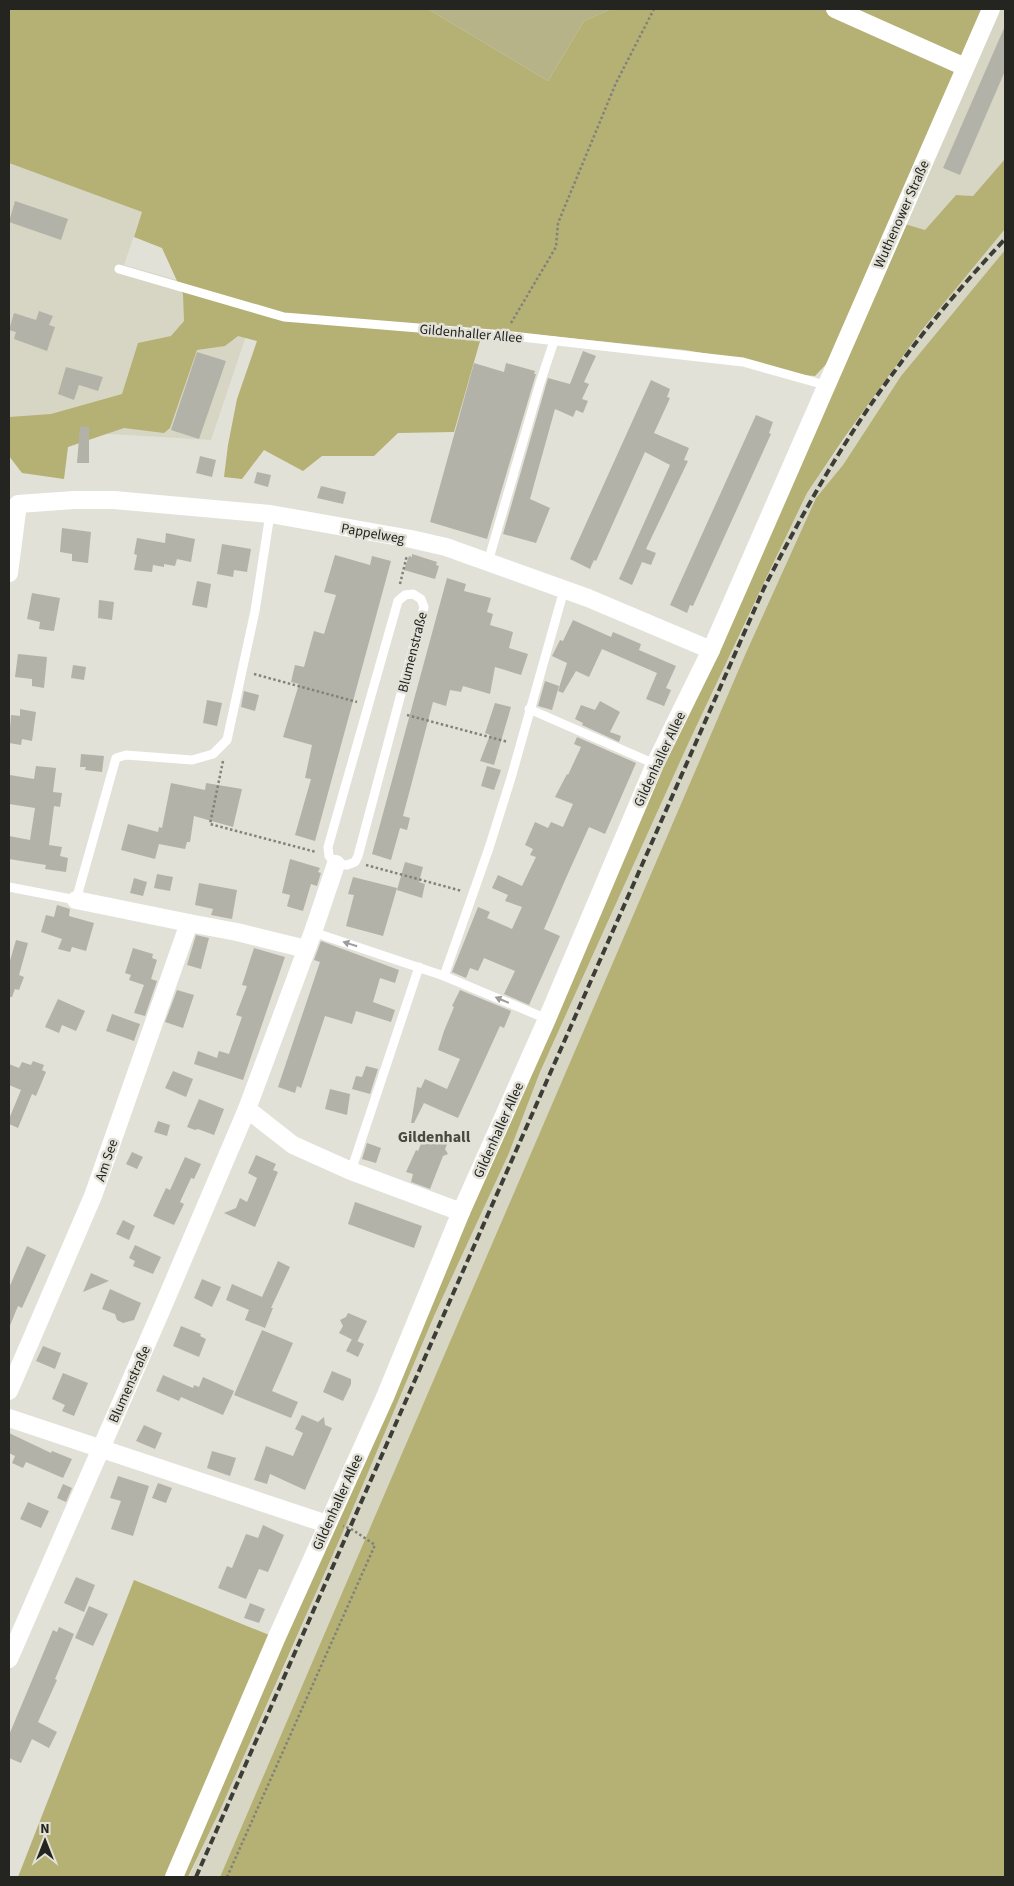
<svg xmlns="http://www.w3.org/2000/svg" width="1014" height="1886" font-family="'Source Sans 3',sans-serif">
<rect width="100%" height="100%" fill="#e2e1d7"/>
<g fill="#d7d6c4">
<path d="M989,9H1005V159L973,196L956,195L925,230L905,224Z"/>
<path d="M9,163L142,212L124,265L256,302L252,318L211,440L9,428Z"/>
<path d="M1005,229V250L901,376L843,465L816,498L745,655L220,1877H189L288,1659L434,1316L509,1153L540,1072L688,744L807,493L921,331Z"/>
</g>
<path fill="#b6b389" d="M428,9H611L584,21L548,81Z"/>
<g fill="#b5b074">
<path d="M9,9H428L548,81L584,21L611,9H989L905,224L925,230L956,195L973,196L1005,159V229L921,331L844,438L807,493L760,591L688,744L540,1072L509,1153L434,1316L345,1527L221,1808L188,1877H18L134,1580L274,1637L831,359L815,376L803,375L751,361L685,350L480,329V341L454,432L398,433L374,456H322L303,471L264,450L242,479L224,477L228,445L237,399L257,341L238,336L225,346L197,350L170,428L164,433L124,428L68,447L64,479L22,473L9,456V417L51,414L122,394L138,343L171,336L184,321L183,294L162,248L134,237L142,212L9,163Z"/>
<path d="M1005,250V1877H220L745,655L816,498L843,465L901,376Z"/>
</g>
<g fill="#b2b2a8">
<path d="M1005,26V71L960,175L943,168Z"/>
<path d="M15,201L68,219L61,240L9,222Z"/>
<path d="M39,311L53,316L49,325L55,327L47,351L14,339L16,332L9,330L14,313L36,320Z"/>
<path d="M583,351L596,356L584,382L589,384L582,399L588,401L583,413L576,410L573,417L555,409L530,499L550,508L536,543L503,534L548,378L570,384Z"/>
<path d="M197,352L226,361L199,439L171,430Z"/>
<path d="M474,363L504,372L506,363L535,371L534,374H536L487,539L430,522Z"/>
<path d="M66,367L103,377L98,391L79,385L74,400L58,394Z"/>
<path d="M651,380L670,389L667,397L670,398L654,433L689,448L684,460L688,461L646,549L656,553L651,565L642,562L632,585L619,579L670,465L645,452L596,561L594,560L590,569L570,559Z"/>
<path d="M756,415L773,422L769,433L771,434L693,606L690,605L687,613L670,605Z"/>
<path d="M80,426L89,427V463H77Z"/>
<path d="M200,456L216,460L212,477L196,473Z"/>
<path d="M257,472L271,475L268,487L254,483Z"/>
<path d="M321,486L346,492L343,504L317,498Z"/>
<path d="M62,528L91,532L88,563L72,561V554L60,552Z"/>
<path d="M166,533L195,539L191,562L177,559L175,566L164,564V567L153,565L152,572L134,570L137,555L134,554L137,538L165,543Z"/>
<path d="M222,544L251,549L247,572L234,570L233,577L217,574Z"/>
<path d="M412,554L437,562L436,565L439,566L435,579L404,570L409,556L412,557Z"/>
<path d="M335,555L370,565L372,556L391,561L315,841L295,835L311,779L305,778L312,745L283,737L299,684L291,682L295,665L304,667L314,631L324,634L336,595L324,592Z"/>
<path d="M447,578L466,584L464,591L491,598L487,612L493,614L490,625L513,632L509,648L528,654L521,675L495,667L490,694L463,686L461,692L450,690L446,706L433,702L403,816L410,818L407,830L400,828L391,860L372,854Z"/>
<path d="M197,581L211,584L207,608L192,605Z"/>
<path d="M32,593L60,598L54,631L39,629L40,622L27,619Z"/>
<path d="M99,600L114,602L112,620L98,618Z"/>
<path d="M573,620L611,637L613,632L641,644L639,650L676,666L666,688L671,690L664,706L646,699L657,673L602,649L589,677L576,671L563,693L558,691L567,663L552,656L560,640L563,641Z"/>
<path d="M18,654L47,657L44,688L32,686V679L15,677Z"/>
<path d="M73,665L86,667L84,680L71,678Z"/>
<path d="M545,681L559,686L552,710L538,706Z"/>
<path d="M244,691L259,695L255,711L241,707Z"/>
<path d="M207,700L222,703L217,726L203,723Z"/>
<path d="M600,701L620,712L610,732L621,736L619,742L582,725L583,723L575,719L581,705L595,710Z"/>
<path d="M495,703L511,707L494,765L480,761L490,735L485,733Z"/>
<path d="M20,709L36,712L32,741L22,739L21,745L9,743L11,715L20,716Z"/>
<path d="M577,737L636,763L605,834L589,827L566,878L544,929L560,936L529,1005L504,994L515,971L484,958L478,971L470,968L466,978L452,972L478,907L490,912L487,918L512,929L522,907L505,901L508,895L492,888L498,875L522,886L536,857L530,855L533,849L525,845L535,822L548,828L551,822L563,827L573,804L555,797L567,774L568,775L581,747L574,744Z"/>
<path d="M81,754L104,756L102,772L85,770L86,767H80Z"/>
<path d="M36,766L56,768L53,792L62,793L60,807L54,806L49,845L62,847L60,856L68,858L66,872L45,869L46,865L9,859V836L30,840L35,808L9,804L10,775L34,779Z"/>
<path d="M487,766L501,770L494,790L481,786Z"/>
<path d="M171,783L205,790L206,783L242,789L233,827L194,816L190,842H187L185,849L159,844L155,859L121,850L128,824L158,832L159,827L162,828Z"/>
<path d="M290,859L320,868L318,872L321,873L317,886L311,884L303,911L289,907L287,906L290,895L282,893Z"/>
<path d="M405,862L423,867L419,882L425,884L422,898L397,890Z"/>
<path d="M157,874L173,877L170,891L154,888Z"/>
<path d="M353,877L397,888L383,936L346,926L354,895L348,894Z"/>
<path d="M134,878L147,882L143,896L130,893Z"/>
<path d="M199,883L237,890L232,919L211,915L213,909L195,905Z"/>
<path d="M57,905L70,909L69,916L94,923L86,951L72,947L70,952L58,949L62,939L41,932L46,915L54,917Z"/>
<path d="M196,935L209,938L201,969L187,965Z"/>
<path d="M16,940L28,943L19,975L24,977L19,990L15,989L12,997H9V964Z"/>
<path d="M321,941L399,970L395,983L380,978L373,1002L395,1010L391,1022L356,1011L352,1024L325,1016L301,1088L297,1086L295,1093L278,1087L320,962L314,960Z"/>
<path d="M133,948L153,954L152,958L157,960L151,979L157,981L145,1016L134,1013L144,985L129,980L131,975L125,973Z"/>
<path d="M254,948L285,957L243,1080L194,1064L198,1051L217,1058L219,1051L229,1054L242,1017L236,1015L247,986L242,985Z"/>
<path d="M177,990L194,995L183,1028L165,1022Z"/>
<path d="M460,990L511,1011L504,1028L500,1026L458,1118L424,1103L414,1123H411L417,1087L421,1088L425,1079L447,1089L460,1059L438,1050L444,1031L454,1007L452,1006Z"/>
<path d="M58,999L85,1011L76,1031L62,1025L59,1033L45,1027Z"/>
<path d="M112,1014L140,1024L134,1041L106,1031Z"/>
<path d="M33,1061L44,1065L42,1070L46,1072L36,1096L32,1094L18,1128L9,1124V1119L21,1090L9,1085V1064L19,1068L22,1062L31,1065Z"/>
<path d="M366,1066L378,1069L370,1094L352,1089L356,1076L362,1077Z"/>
<path d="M173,1071L193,1079L186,1097L165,1088Z"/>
<path d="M330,1089L350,1094L347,1115L325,1109Z"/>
<path d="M199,1099L224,1109L214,1135L198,1129L195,1130L187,1127Z"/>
<path d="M158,1121L170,1125L167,1136L154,1132Z"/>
<path d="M426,1132L449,1140L445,1149L448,1154L443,1156L430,1189L411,1182L413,1174L406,1172L416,1150L418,1151Z"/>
<path d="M367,1143L381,1148L376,1163L362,1159Z"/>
<path d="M132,1152L143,1157L137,1169L126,1164Z"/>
<path d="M256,1155L276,1164L273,1170L278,1172L255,1227L224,1213L236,1208L240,1198L247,1202L257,1178L248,1173Z"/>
<path d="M185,1157L201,1164L194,1179L191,1178L180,1202L184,1204L174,1225L153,1216L166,1188L170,1190Z"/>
<path d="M355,1202L422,1226L414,1248L348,1224Z"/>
<path d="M123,1220L135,1226L129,1240L116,1234Z"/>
<path d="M135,1245L161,1257L153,1274L133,1266L135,1261L129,1258Z"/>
<path d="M27,1246L46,1255L22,1308L18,1306L9,1328V1288Z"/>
<path d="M278,1261L290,1267L271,1308H273L265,1328L245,1320L249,1310L226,1300L232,1284L262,1297Z"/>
<path d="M91,1273L109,1281L83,1292Z"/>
<path d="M202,1279L221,1287L212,1307L194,1298Z"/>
<path d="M110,1289L141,1303L134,1320L123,1323L117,1320L115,1314L102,1309Z"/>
<path d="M348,1313L367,1321L357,1342L339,1333L343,1326L340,1320L346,1317Z"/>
<path d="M181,1326L201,1334L200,1336L206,1339L199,1357L173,1346Z"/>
<path d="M262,1330L293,1343L272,1391L298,1402L291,1418L234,1395Z"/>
<path d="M352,1339L364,1344L358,1357L346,1351Z"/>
<path d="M43,1346L61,1353L55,1369L36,1361Z"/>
<path d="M332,1371L351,1379V1384L343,1401L323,1392Z"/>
<path d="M63,1373L88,1383L74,1416L62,1411L65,1405L52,1399Z"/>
<path d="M163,1375L193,1388L194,1385L199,1387L203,1377L234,1391L223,1415L181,1397L179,1401L156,1391Z"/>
<path d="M302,1415L318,1422L324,1417L325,1425L332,1428L305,1490L270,1474L267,1484L254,1480L266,1446L293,1456L303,1433L295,1429Z"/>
<path d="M144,1425L162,1433L155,1449L136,1441Z"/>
<path d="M9,1433L51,1453L52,1451L72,1459L63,1478L26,1462L23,1468L12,1463L15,1456L9,1453Z"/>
<path d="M212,1451L236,1458L230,1476L207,1468Z"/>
<path d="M118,1476L149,1486L133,1536L111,1529L121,1501L110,1498Z"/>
<path d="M158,1483L172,1488L166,1503L152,1498Z"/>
<path d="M63,1484L72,1488L66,1502L57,1498Z"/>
<path d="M28,1502L49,1511L41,1528L20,1519Z"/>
<path d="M263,1525L284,1535L268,1572L259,1569L246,1599L218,1588L227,1566L232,1568L246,1534L258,1538Z"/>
<path d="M76,1577L95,1585L84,1612L64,1603Z"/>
<path d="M250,1603L265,1609L259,1623L244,1618Z"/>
<path d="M89,1606L108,1614L93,1646L75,1638Z"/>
<path d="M59,1627L74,1634L55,1679L57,1680L38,1722L57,1732L49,1748L32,1739L21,1763L9,1758V1735L53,1630L57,1632Z"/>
</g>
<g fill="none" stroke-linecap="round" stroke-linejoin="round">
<g stroke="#82827b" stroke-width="2.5" stroke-dasharray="2.5 2.5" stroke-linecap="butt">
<path d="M511,323L556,247L558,223L616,83L654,9"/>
<path d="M400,584L407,555"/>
<path d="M254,674L357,702"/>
<path d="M407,715L508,742"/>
<path d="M223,761L210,824L316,852"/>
<path d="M366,865L462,891"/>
<path d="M227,1877L375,1545L353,1530L343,1526"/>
</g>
<g stroke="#fff" stroke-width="9">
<path d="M119,269L284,317L504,335L743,362L825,385"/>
<path d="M488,562L540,383L554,341"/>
<path d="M413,594L421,599L424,607L358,856L355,862L347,865L336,864L329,856L328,847L398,601L405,595Z"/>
<path d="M529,709L655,764"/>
<path d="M9,887L76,900L116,758L126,755L192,760L213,754L227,740L255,611L270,514"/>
<path d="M313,932L444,976L547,1019"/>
<path d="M444,976L489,848L511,778L564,590"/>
<path d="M351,1171L419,967"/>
</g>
<g stroke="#fff" stroke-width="18">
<path d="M835,9L965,67"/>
<path d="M9,573L18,504L74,500H114L270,514L411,539L446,547L588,598L711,650"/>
<path d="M189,923L237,932L306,949"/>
<path d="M247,1109L313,932L336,864"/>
<path d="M9,1391L93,1196L189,923L76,900"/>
<path d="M9,1418L327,1524"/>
<path d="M9,1659L161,1311L247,1109L293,1145L351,1171L461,1212"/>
<path d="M174,1877L276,1639L385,1397L461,1212L547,1019L655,764L711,650L991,9"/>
</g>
<path stroke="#3d3d38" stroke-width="4" stroke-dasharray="8 4" stroke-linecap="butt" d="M196,1877L764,588C804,510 847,434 900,364C932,320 968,279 1005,239"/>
</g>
<defs><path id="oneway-solid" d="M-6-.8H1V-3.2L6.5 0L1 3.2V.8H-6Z" transform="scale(1.25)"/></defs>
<g fill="#9c9c9b">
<use href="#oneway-solid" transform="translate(350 944) rotate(-162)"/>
<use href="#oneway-solid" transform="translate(502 1000) rotate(-157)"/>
</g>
<g text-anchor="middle" stroke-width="5" stroke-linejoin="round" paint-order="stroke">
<g font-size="14" fill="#242420" stroke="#e2e1d7">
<text transform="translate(901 214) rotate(-66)" y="5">Wuthenower Straße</text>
<text transform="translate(471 333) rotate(5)" y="5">Gildenhaller Allee</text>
<text transform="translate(373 533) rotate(10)" y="5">Pappelweg</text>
<text transform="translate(412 652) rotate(-76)" y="5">Blumenstraße</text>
<text transform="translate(659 759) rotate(-65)" y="5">Gildenhaller Allee</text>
<text transform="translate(498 1130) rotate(-66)" y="5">Gildenhaller Allee</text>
<text transform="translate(106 1160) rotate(-71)" y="5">Am See</text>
<text transform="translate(129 1384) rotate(-66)" y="5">Blumenstraße</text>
<text transform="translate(337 1502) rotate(-66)" y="5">Gildenhaller Allee</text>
</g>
<g font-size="16" font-weight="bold" fill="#4a4a41" stroke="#e2e1d7">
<text x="434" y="1142">Gildenhall</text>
</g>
</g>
<rect width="1014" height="1886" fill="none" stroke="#242420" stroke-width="20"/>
<g transform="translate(45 1841)" stroke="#e2e1d7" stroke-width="4" paint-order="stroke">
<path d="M0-4L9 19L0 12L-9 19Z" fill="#242420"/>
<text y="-8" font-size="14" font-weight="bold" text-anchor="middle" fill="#242420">N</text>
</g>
</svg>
